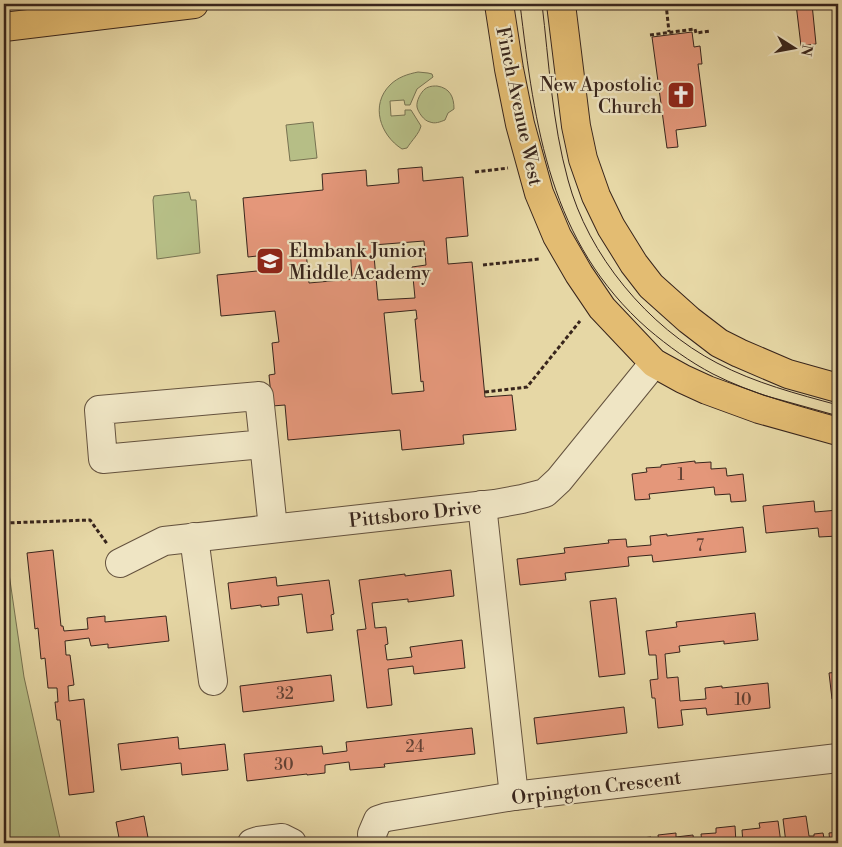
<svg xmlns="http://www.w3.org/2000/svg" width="842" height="847" font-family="'Libre Bodoni',serif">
<rect width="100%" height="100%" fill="#e6d7a5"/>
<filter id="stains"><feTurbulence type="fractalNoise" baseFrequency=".004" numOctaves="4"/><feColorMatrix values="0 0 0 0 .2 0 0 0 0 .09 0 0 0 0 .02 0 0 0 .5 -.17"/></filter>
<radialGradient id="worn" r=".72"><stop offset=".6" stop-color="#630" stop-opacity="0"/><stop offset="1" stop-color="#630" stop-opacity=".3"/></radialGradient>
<g fill="#b6be86" stroke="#777251">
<path d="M418,72L428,73L432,74L433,77L417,89L410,105H405L404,100L390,101L391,116L405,115V110H411L421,126C419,134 412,140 407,148L402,149C380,135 370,105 390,85C398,77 408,74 418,72Z"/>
<path d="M437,86C450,88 454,97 454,109L448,113L445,120C440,122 435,124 430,122C424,121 418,112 417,107C416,101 421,92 425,89C429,86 433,86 437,86Z"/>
<path d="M313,122L317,158L290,161L286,125Z"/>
<path d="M189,192L191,200H196L200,253L157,259L153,200L154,196Z"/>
<path d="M4,539L24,677L61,843H4Z"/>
</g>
<g fill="#e4977a" stroke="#38251c" fill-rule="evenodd">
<path d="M796,4H812L816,44L801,46Z"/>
<path d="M692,32L694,47L700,46L702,64H698L706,126L676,130L678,147L667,148L652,37Z"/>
<path d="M422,167L423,181L463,177L468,236L446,238L448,264L472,262L485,397L512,395L516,430L463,435L464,444L402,450L400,430L288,440L285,405L272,406L269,375L275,374L272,343L279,342L275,311L221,316L217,275L277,269L275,254L248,257L243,198L323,190L322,174L366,170L367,186L399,183L398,169ZM424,241L426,265L412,267L415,298L378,300L373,245ZM350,247L352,279L309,283L306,251ZM416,310L417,319H415L421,382L423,381L424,391L392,394L384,313Z"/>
<path d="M695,461V463L711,462V469L726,468L727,476L743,474L746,501L731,502L730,494L715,495L714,487L649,494L650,499L635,500L632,474L647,472L646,468L661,467V465Z"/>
<path d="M814,501L815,512L838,510V536L819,537L818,528L766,533L763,506Z"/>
<path d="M743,527L746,552L653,562L652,555L628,557L629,566L565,573L566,580L520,585L517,559L565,553L564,548L609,543L608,540L626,539L627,547L651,545L650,536L667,534V536Z"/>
<path d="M53,550L61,626H63L64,631L88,629L87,618L105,616V622L166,616L169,641L108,648V644L91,646L89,638L65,641L66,655H70L74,685L68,686L69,701L84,699L94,792L69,795L60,720H57L55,702H58L57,688H48L45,658L41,659L38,628L35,629L27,553Z"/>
<path d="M451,570L454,596L408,602V599L372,603L375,628L386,627L388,644L385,645L387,660L412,657L410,647L462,640L465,668L414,674L413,666L388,669L392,705L367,708L357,630L366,629L359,580L405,574V576Z"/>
<path d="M276,577L277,586L329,580L334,614L331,615L333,630L307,633L302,594L278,597L279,605L261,607V605L231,609L228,583Z"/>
<path d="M616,598L625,674L599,677L590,601Z"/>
<path d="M755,613L758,640L724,644V641L679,646L680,652L665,654L667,678L678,677L680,701L706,699L705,688L722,686V688L768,683L770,708L707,715L706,708L681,710L683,725L658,728L655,698H652L650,680L658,679L656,655H649L646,631L677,627L676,622Z"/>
<path d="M838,672V698L832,699L829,673Z"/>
<path d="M331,675L334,701L243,712L240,686Z"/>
<path d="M624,707L627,733L537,744L534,718Z"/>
<path d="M472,728L475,754L384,764L385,767L350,770L349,762L325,765V773L307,775V774L247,781L244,754L322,746L323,754L347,751L346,742Z"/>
<path d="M178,737L179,749L225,744L228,770L182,775L181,763L121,770L118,744Z"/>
<path d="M144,816L149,843H120L116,822Z"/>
<path d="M806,816L809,836H814V834L823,833L825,843H786L783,819Z"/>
<path d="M778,821L781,843H743L742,830L760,828L759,823Z"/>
<path d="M735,826L736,843H702L701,834L716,833V828Z"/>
<path d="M838,832V843H830L829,833Z"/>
<path d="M676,833V837L693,835L694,843H659L658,835Z"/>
<path d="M651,837L652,843H605V842Z"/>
</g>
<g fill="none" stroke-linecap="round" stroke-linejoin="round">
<defs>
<g id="minor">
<path d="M264,444L103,459L99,410L259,396L273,528"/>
<path d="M482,505L514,796"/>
<path d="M194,537L213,681"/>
<path d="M120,563L164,541L495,504L522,499L545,493L559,480L654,363"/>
<path d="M252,843L258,841L282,838L292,843"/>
<path d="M373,843L372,834L378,820L387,817L514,796L838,758"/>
</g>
<g id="major">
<path d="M499,4L509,69L520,124L539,193L557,236L579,274L602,308L654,363L683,379L707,390L759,409L838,431"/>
<path d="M561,4L576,126L583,159L596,196L611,227L634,264L651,286L689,320L719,343L739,353L788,374L838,388"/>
<path d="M4,27L194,4"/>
</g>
</defs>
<use href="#minor" stroke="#64523e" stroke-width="30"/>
<use href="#major" stroke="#38251c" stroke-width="30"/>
<g stroke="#38251c" stroke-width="3" stroke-dasharray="4 2.5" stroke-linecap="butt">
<path d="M666,4L669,32"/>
<path d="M650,35L695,29L696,33L710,31"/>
<path d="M475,172L508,168"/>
<path d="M483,265L539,259"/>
<path d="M485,392L527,387L580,321"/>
<path d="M4,523L90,520L108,545"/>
</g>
<use href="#minor" stroke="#efe5c4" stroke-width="28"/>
<use href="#major" stroke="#e3bc72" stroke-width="28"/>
<g stroke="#38251c" stroke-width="1">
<path d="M520,4C535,127 549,242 648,329C668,346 690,362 713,374C752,394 796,405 838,417"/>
<path d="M542,4C549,62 552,122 568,180C588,255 648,327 717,363C755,383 797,394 838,405"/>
</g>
</g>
<defs>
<symbol id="church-square" viewBox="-11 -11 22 22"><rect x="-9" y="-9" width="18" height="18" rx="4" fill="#8f2418" stroke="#efe5c4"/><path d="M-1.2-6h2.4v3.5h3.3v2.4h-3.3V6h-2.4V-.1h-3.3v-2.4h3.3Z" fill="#fff"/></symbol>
<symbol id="school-square" viewBox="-11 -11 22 22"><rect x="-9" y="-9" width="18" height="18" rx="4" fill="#8f2418" stroke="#efe5c4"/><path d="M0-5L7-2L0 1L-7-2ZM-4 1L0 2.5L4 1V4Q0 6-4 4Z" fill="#fff"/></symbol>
</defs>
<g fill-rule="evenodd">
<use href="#church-square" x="665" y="79" width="32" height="32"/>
<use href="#school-square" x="254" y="245" width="32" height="32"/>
</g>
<g text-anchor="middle" stroke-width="4.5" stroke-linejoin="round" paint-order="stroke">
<g font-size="16" fill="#634234">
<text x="681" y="480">1</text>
<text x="700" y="551">7</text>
<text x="285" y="699">32</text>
<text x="743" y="705">10</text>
<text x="415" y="752">24</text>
<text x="284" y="770">30</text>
</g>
<g font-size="19" fill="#38251c" stroke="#efe5c4" text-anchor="end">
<text x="662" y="91">New Apostolic<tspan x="662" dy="22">Church</tspan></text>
<text x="289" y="257" text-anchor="start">Elmbank Junior<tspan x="289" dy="22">Middle Academy</tspan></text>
</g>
<g font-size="19" fill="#38251c" stroke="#efe5c4">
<text transform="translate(520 106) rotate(78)" y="7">Finch Avenue West</text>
<text transform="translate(415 513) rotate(-6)" y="7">Pittsboro Drive</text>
<text transform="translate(596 787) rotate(-7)" y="7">Orpington Crescent</text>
</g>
</g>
<rect width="842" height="847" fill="none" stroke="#e6d7a5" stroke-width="20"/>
<rect x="5" y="5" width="832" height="837" fill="none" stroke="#38251c" stroke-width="2.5"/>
<rect x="10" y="10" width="822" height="827" fill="none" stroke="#38251c"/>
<g transform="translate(794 48) rotate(101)" stroke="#efe5c4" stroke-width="4" paint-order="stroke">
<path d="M0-4L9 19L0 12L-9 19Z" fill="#38251c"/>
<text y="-8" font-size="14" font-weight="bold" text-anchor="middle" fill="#38251c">N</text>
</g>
<rect width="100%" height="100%" filter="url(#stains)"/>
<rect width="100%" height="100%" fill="url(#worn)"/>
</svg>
